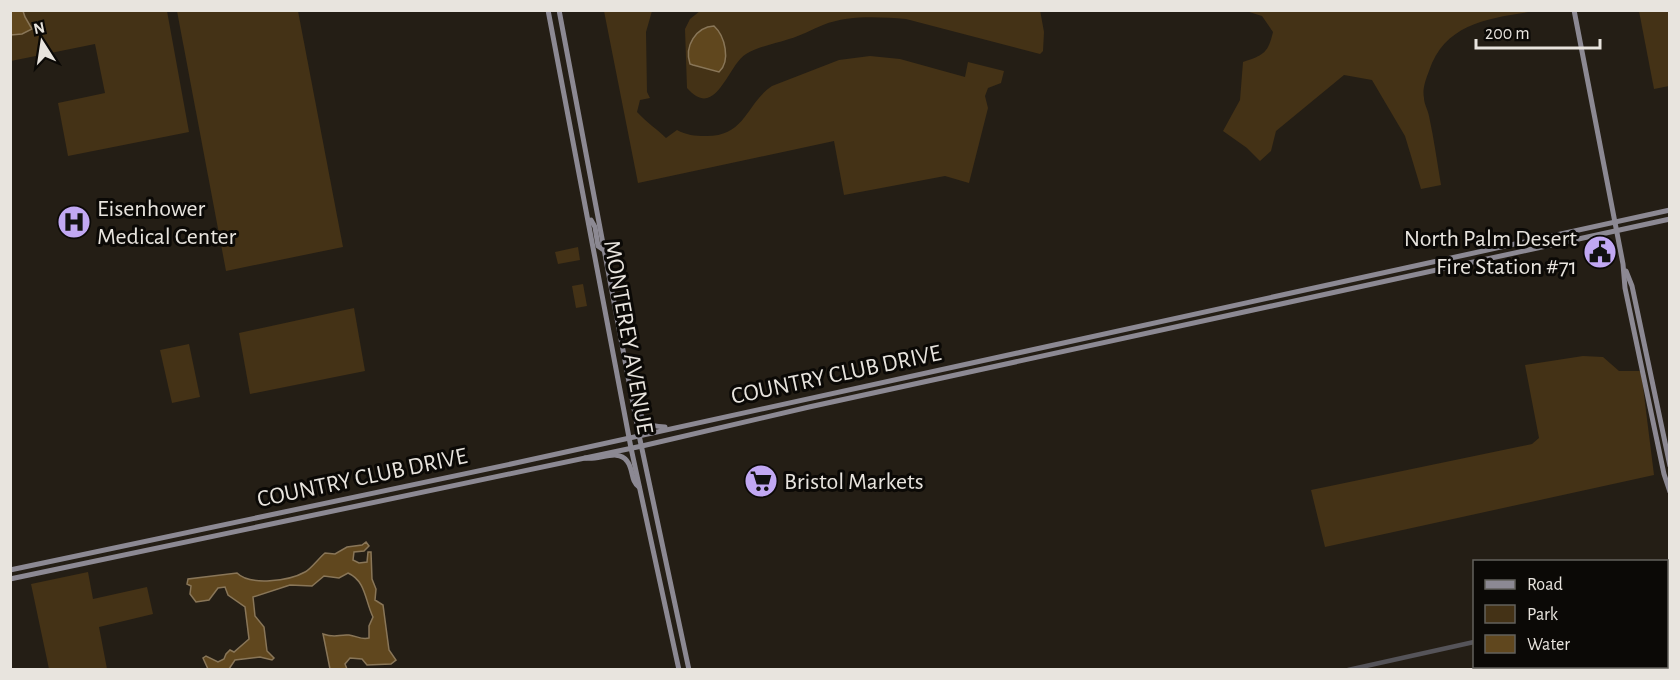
<svg xmlns="http://www.w3.org/2000/svg" width="1680" height="680" font-family="'Alegreya Sans',sans-serif">
<rect width="100%" height="100%" fill="#241e15"/>
<g fill="#443216">
<path d="M1040,10L1044,32L1043,51L1040,54L906,19C879,17 849,15 823,25C812,29 801,36 789,39C774,44 760,46 746,54C727,66 716,121 687,88L685,29L690,19L700,11Z"/>
<path d="M10,11H167L189,132L68,156L58,103L105,93L95,44L11,61Z"/>
<path d="M177,11H298L343,247L226,271Z"/>
<path d="M604,11H652L646,32L647,92L650,98L640,100L637,112C646,122 657,129 666,138L677,130C686,135 695,136 705,136C746,137 746,103 772,86L839,60L870,56L900,59L965,77L968,62L1004,71L1001,83L988,88L985,96L988,108L969,183L945,176L844,195L834,141L638,183Z"/>
<path d="M1246,11H1535C1491,18 1445,22 1429,71C1426,79 1422,89 1424,98C1424,104 1428,110 1429,116C1434,139 1437,162 1441,185L1421,189L1405,136L1372,80L1344,75L1276,131L1271,151L1260,161L1247,148L1223,131L1240,100L1243,62C1264,55 1268,53 1273,32L1262,16Z"/>
<path d="M1639,11H1669V86L1654,89Z"/>
<path d="M578,247L580,260L558,264L555,252Z"/>
<path d="M583,284L587,306L576,308L572,286Z"/>
<path d="M354,308L365,371L250,394L239,333Z"/>
<path d="M189,344L200,397L172,403L160,350Z"/>
<path d="M1583,356L1603,357L1619,371H1641L1654,475L1325,547L1311,490L1532,444L1539,438L1525,365Z"/>
<path d="M88,572L93,599L147,587L153,614L99,627L107,669H49L31,584Z"/>
</g>
<g fill="#60471e" stroke="#897658" stroke-width="1.5">
<path d="M10,11H23L25,17L32,29L22,34L11,35Z"/>
<path d="M714,26C725,36 731,61 719,72L693,65L690,64C684,46 696,27 714,26Z"/>
<path d="M366,542L369,546L364,551L354,552L353,560L359,563L367,562L368,552H371L372,579L376,589L375,600L383,605L389,650L396,660L391,664L367,665L362,659L350,658L345,664L347,669H330L323,634C337,639 338,634 349,635C357,636 361,640 369,638V626L373,617C365,601 366,581 348,573L339,578L324,576L312,586L290,585L253,597L255,616L264,627L267,651L274,658L272,660L260,657L235,660L229,669H208L203,658L206,656L218,662L224,659L226,654L230,650L234,652L249,639L245,607L228,595L225,587L218,588L209,600L196,602L190,594L191,586L187,584L188,579L237,573C250,586 289,581 305,572C310,570 319,558 325,553L335,554L347,547L362,545Z"/>
</g>
<g fill="none" stroke-linecap="round" stroke-linejoin="round">
<g stroke="#555459" stroke-width="4.5">
<path d="M1666,600L1670,599"/>
<path d="M1348,670L1474,642"/>
</g>
<g stroke="#8c8993" stroke-width="5">
<path d="M548,10L631,448L679,670"/>
<path d="M559,10L639,435L689,670"/>
<path d="M1574,10L1623,264L1625,288L1664,474L1670,492"/>
<path d="M591,220L595,227L598,246L605,251"/>
<path d="M1626,271L1632,286L1670,466"/>
<path d="M635,398C643,419 640,426 665,427"/>
<path d="M585,458C598,461 618,448 627,461C634,470 630,480 639,487"/>
<path d="M10,570L511,464L1670,210"/>
<path d="M10,579L642,446L809,407L1670,219"/>
</g>
</g>
<defs>
<symbol id="hospital-disc" viewBox="-11 -11 22 22"><circle r="9.5" fill="#c1a8f3" stroke="#0b0906"/><path d="M-5-5h3v3.5h4V-5h3V5h-3V1.5h-4V5h-3Z" fill="#111"/></symbol>
<symbol id="civic-disc" viewBox="-11 -11 22 22"><circle r="9.5" fill="#c1a8f3" stroke="#0b0906"/><path d="M-.6-6.5H3V-4.5H.6V-3L4-1V1h2V6H-6V1h2V-1L-.6-3ZM-1.2 2.5V6h2.4V2.5Z" fill="#111"/></symbol>
<symbol id="supermarket-disc" viewBox="-11 -11 22 22"><circle r="9.5" fill="#c1a8f3" stroke="#0b0906"/><path d="M-6-5.5h2.5l.6 2H6L4.5 2H-2.5L-4.4-4H-6ZM-1.5 3.2a1.3 1.3 0 1 0 .1 0ZM3 3.2a1.3 1.3 0 1 0 .1 0Z" fill="#111"/></symbol>
</defs>
<g fill-rule="evenodd">
<use href="#hospital-disc" x="55" y="203" width="38" height="38"/>
<use href="#civic-disc" x="1581" y="233" width="38" height="38"/>
<use href="#supermarket-disc" x="742" y="462" width="38" height="38"/>
</g>
<g text-anchor="middle" stroke-width="6" stroke-linejoin="round" paint-order="stroke">
<g font-size="24" fill="#e8e4de" stroke="#0b0906" text-anchor="start">
<text x="97" y="216">Eisenhower<tspan x="97" dy="28">Medical Center</tspan></text>
<text x="1577" y="246" text-anchor="end">North Palm Desert<tspan x="1577" dy="28">Fire Station #71</tspan></text>
<text x="784" y="489">Bristol Markets</text>
</g>
<g font-size="24" fill="#e8e4de" stroke="#0b0906">
<text transform="translate(629 337) rotate(80)" y="8">MONTEREY AVENUE</text>
<text transform="translate(836 374) rotate(-12)" y="8">COUNTRY CLUB DRIVE</text>
<text transform="translate(362 477) rotate(-12)" y="8">COUNTRY CLUB DRIVE</text>
</g>
</g>
<rect width="1680" height="680" fill="none" stroke="#e8e4de" stroke-width="24"/>
<rect x="1473" y="560" width="195" height="108" fill="#0b0906" stroke="#63615c" stroke-width="1.5"/>
<rect x="1485" y="580" width="30" height="9" fill="#8c8993" stroke="#63615c" stroke-width="1.5"/>
<text x="1527" y="590" font-size="18" fill="#e8e4de">Road</text>
<rect x="1485" y="605" width="30" height="18" fill="#443216" stroke="#63615c" stroke-width="1.5"/>
<text x="1527" y="620" font-size="18" fill="#e8e4de">Park</text>
<rect x="1485" y="635" width="30" height="18" fill="#60471e" stroke="#63615c" stroke-width="1.5"/>
<text x="1527" y="650" font-size="18" fill="#e8e4de">Water</text>
<g transform="translate(42 42) rotate(348)" stroke="#0b0906" stroke-width="4.5" paint-order="stroke">
<path d="M0-4.5L10 22L0 15L-10 22Z" fill="#e8e4de"/>
<text y="-9" font-size="16" font-weight="bold" text-anchor="middle" fill="#e8e4de">N</text>
</g>
<path d="M1476 39v9h124v-9" fill="none" stroke="#e8e4de" stroke-width="3"/>
<text x="1485" y="39" font-size="18" fill="#e8e4de" stroke="#0b0906" stroke-width="4.5" paint-order="stroke">200 m</text>
</svg>
